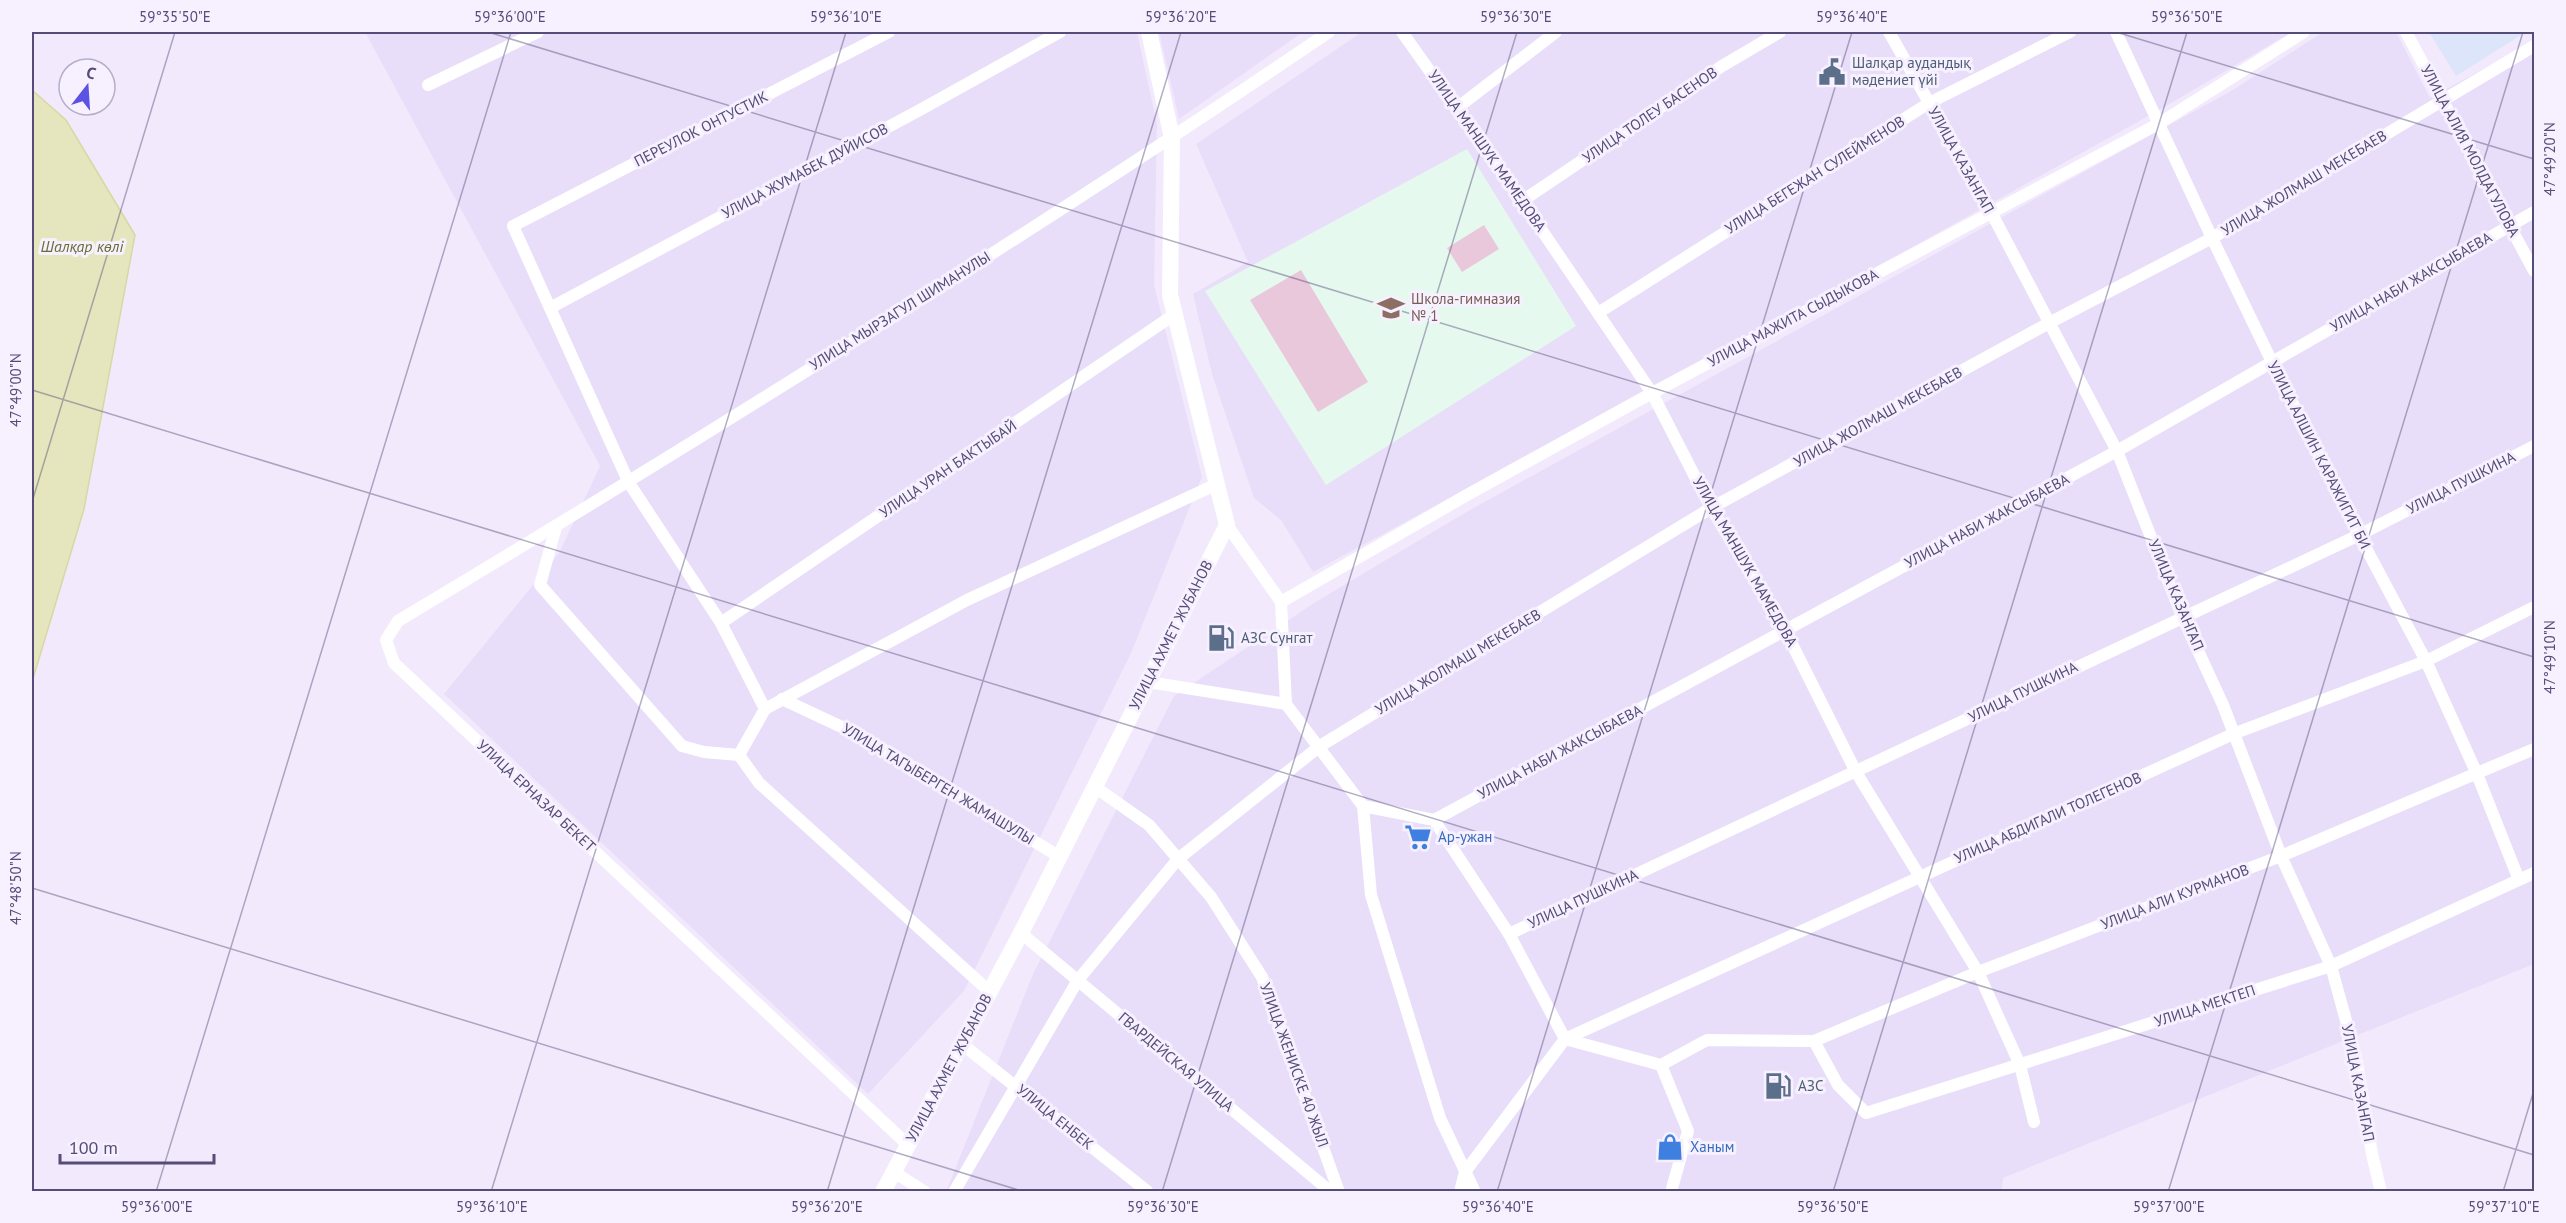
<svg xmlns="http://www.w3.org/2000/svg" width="2566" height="1223" font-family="'PT Sans',sans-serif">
<rect width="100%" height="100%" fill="#f2eafc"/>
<g fill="#e9def9">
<path d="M365,32H1137L1157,124L1154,285L1202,477L1131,653L964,991L868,1094L444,694L559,553L600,466Z"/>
<path d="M1159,32H1303L1179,119Z"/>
<path d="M1362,32H2292L2161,109L1916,245L1313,572L1281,520L1254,498L1212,374L1193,294L1248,262L1196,144Z"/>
<path d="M2323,32H2396L2430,98L2534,41V964L2003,1178L2002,1191L946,1192L1033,974L1174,696L1314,603L1468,511L2231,91Z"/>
</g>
<path fill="#e6f9ef" d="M1467,149L1576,326L1326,485L1205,291Z"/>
<path fill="#dde5fa" d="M2429,32H2526L2456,76Z"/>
<g fill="#eac8db">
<path d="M1484,225L1499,249L1462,272L1447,248Z"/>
<path d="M1301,270L1368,382L1318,412L1250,300Z"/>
</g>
<path fill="#e6e6be" stroke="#d8d8a4" stroke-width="1.5" d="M32,90L66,120L135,235L84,509L32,682Z"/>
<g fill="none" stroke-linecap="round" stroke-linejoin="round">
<g stroke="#fff" stroke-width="12">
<path d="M889,32L513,226L629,483L721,623L765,709L967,600L1217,484"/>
<path d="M1402,32L1522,201L1652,393L1711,508L1785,630L1856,772L1978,972L2020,1065L2034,1122"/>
<path d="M1889,32L1991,212L2117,451L2182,616L2223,705L2281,856L2331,966L2356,1057L2372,1154L2381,1192"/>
<path d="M2116,32L2212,238L2272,362L2359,535L2426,661L2477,774L2519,880"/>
<path d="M2406,32L2534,271"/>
<path d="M428,85L538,32"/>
<path d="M1457,108L1556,32"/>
<path d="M1522,201L1722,66L1780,32"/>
<path d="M550,308L918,111L1060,32"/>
<path d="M1598,313L1929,103L2070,32"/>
<path d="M1227,525L1281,602L1286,704"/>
<path d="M556,527L540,585L682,746L704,752L739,755"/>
<path d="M1281,602L1467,495L1652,393L2160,123L2304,32"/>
<path d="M721,623L1175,314"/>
<path d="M1148,682L1286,704L1363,806L1371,895L1440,1118L1475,1192"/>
<path d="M782,699L861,736L1060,857"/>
<path d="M765,709L739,755L759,783L990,992"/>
<path d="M1095,787L1149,825L1211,897L1262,977L1339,1192"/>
<path d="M1363,806L1434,820L1509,934L1565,1039L1661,1065L1707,1040L1814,1041L1838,1085L1866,1113L2331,966L2534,873"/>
<path d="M1434,820L2117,451L2534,212"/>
<path d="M1021,933L1331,1192"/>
<path d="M1509,934L2359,535L2534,446"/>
<path d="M1814,1041L1978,972L2281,856L2534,749"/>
<path d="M962,1044L1147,1191"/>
<path d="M1661,1065L1688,1131L1671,1192"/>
<path d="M908,1145L394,663L386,640L398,621C713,432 1025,238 1329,32"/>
<path d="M894,1172L925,1192"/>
<path d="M954,1192L1078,980L1178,859L1320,746L1711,508L2049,323L2212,238L2534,46"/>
<path d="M1460,1192L1465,1172L1565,1039L2233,734L2426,661L2534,607"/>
</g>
<path stroke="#fff" stroke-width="16" d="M883,1192L1021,933L1227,525L1170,295L1172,138L1149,32"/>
</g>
<path fill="none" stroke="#554d77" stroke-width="1.5" stroke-opacity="0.45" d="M488,32L2534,657M2116,32L2534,159M32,390L2534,1155M32,502L175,32M32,888L1025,1192M156,1192L511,32M491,1192L846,32M827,1192L1181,32M1162,1192L1517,32M1497,1192L1852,32M1833,1192L2187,32M2168,1192L2523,32M2503,1192L2534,1090"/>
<defs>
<symbol id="civic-bare" viewBox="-9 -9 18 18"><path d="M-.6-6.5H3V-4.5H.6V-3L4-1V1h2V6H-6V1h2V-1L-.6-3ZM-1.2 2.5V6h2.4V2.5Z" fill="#5c6f8a" stroke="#f7f0ff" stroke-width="2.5" paint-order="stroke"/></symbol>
<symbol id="school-bare" viewBox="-9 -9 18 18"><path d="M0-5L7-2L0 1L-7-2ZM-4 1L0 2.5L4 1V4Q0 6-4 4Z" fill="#8d6e63" stroke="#f7f0ff" stroke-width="2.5" paint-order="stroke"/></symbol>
<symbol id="fuel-bare" viewBox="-9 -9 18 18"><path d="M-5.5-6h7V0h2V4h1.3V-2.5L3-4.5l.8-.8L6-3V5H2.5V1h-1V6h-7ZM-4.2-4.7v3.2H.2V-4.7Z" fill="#5c6f8a" stroke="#f7f0ff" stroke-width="2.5" paint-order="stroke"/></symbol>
<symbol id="supermarket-bare" viewBox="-9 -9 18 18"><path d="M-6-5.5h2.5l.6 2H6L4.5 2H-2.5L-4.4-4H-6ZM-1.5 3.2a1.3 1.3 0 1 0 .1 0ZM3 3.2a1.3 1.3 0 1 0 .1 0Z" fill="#3f7fe0" stroke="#f7f0ff" stroke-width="2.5" paint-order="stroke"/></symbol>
<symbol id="shop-bare" viewBox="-9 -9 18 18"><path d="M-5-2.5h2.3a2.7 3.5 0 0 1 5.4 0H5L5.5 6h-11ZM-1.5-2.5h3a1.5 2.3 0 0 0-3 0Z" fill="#3f7fe0" stroke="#f7f0ff" stroke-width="2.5" paint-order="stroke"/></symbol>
</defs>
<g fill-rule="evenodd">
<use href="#civic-bare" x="1813" y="53" width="38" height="38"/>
<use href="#school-bare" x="1372" y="289" width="38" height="38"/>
<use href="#fuel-bare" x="1202" y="619" width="38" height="38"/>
<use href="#supermarket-bare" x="1399" y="818" width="38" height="38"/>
<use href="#fuel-bare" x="1759" y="1067" width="38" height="38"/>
<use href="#shop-bare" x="1651" y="1128" width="38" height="38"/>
</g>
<g text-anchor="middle" stroke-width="6" stroke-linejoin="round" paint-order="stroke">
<g font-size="15" fill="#4e5e75" stroke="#f7f0ff" text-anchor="start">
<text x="1852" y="68">Шалқар аудандық<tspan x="1852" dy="17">мәдениет үйі</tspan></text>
<text x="1241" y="643">АЗС Сунгат</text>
<text x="1798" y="1091">АЗС</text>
</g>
<g font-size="15" fill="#554d77" stroke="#f7f0ff">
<text transform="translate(1650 115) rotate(-34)" y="5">УЛИЦА ТОЛЕУ БАСЕНОВ</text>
<text transform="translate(701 129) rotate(-27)" y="5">ПЕРЕУЛОК ОНТУСТИК</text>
<text transform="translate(1487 151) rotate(55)" y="5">УЛИЦА МАНШУК МАМЕДОВА</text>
<text transform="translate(2470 151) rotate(62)" y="5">УЛИЦА АЛИЯ МОЛДАГУЛОВА</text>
<text transform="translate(1961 160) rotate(61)" y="5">УЛИЦА КАЗАНГАП</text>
<text transform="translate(805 171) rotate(-28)" y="5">УЛИЦА ЖУМАБЕК ДУЙИСОВ</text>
<text transform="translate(1815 175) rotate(-32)" y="5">УЛИЦА БЕГЕЖАН СУЛЕЙМЕНОВ</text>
<text transform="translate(2304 183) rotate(-31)" y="5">УЛИЦА ЖОЛМАШ МЕКЕБАЕВ</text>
<text transform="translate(2411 282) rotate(-30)" y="5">УЛИЦА НАБИ ЖАКСЫБАЕВА</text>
<text transform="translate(900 311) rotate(-32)" y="5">УЛИЦА МЫРЗАГУЛ ШИМАНУЛЫ</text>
<text transform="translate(1793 318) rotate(-28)" y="5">УЛИЦА МАЖИТА СЫДЫКОВА</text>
<text transform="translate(1878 417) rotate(-29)" y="5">УЛИЦА ЖОЛМАШ МЕКЕБАЕВ</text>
<text transform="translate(2319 455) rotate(63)" y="5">УЛИЦА АЛШИН КАРАЖИГИТ БИ</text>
<text transform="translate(948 469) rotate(-34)" y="5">УЛИЦА УРАН БАКТЫБАЙ</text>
<text transform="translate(2461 483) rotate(-27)" y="5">УЛИЦА ПУШКИНА</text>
<text transform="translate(1987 521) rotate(-28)" y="5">УЛИЦА НАБИ ЖАКСЫБАЕВА</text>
<text transform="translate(1745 562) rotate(60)" y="5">УЛИЦА МАНШУК МАМЕДОВА</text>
<text transform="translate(2176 595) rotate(67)" y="5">УЛИЦА КАЗАНГАП</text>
<text transform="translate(1171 635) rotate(-63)" y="5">УЛИЦА АХМЕТ ЖУБАНОВ</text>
<text transform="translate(1458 662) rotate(-31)" y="5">УЛИЦА ЖОЛМАШ МЕКЕБАЕВ</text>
<text transform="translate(2023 692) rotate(-26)" y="5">УЛИЦА ПУШКИНА</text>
<text transform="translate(1560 752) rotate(-28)" y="5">УЛИЦА НАБИ ЖАКСЫБАЕВА</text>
<text transform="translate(938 784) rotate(31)" y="5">УЛИЦА ТАГЫБЕРГЕН ЖАМАШУЛЫ</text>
<text transform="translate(536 796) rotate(43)" y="5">УЛИЦА ЕРНАЗАР БЕКЕТ</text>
<text transform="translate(2048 818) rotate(-24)" y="5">УЛИЦА АБДИГАЛИ ТОЛЕГЕНОВ</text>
<text transform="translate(2175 897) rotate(-21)" y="5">УЛИЦА АЛИ КУРМАНОВ</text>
<text transform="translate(1583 899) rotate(-25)" y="5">УЛИЦА ПУШКИНА</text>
<text transform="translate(2205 1006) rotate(-18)" y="5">УЛИЦА МЕКТЕП</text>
<text transform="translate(1176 1062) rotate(40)" y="5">ГВАРДЕЙСКАЯ УЛИЦА</text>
<text transform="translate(1294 1065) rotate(70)" y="5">УЛИЦА ЖЕНИСКЕ 40 ЖЫЛ</text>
<text transform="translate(949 1068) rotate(-62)" y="5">УЛИЦА АХМЕТ ЖУБАНОВ</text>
<text transform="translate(2358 1083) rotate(79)" y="5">УЛИЦА КАЗАНГАП</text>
<text transform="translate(1055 1117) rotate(39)" y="5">УЛИЦА ЕНБЕК</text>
</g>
<g font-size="15" fill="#785e54" stroke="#f7f0ff" text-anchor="start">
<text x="1411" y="304">Школа-гимназия<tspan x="1411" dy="17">№ 1</tspan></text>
</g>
<g font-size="15" fill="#366cbe" stroke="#f7f0ff" text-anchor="start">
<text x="1438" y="842">Ар-ужан</text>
<text x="1690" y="1152">Ханым</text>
</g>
<g font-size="16" font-style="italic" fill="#6d6d3a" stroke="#f7f0ff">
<text x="82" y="252">Шалқар көлі</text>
</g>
</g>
<rect width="2566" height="1223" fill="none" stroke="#f7f0ff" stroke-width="66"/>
<g transform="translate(87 87) rotate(17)"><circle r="28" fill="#f7f0ff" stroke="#b6afc9" stroke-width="1.5"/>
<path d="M0-4.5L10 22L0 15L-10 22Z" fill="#5c52e3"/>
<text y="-9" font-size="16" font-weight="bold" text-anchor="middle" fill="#554d77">С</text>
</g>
<path d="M60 1154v9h154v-9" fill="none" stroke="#554d77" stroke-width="3"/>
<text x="69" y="1154" font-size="18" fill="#554d77" stroke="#f7f0ff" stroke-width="4.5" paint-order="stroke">100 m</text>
<rect x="33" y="33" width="2500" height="1157" fill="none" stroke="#554d77" stroke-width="2"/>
<g font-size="15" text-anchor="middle" fill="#554d77">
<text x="175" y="22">59°35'50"E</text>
<text x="510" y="22">59°36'00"E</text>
<text x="846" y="22">59°36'10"E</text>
<text x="1181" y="22">59°36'20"E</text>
<text x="1516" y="22">59°36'30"E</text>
<text x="1852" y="22">59°36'40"E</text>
<text x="2187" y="22">59°36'50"E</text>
<text transform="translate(2550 159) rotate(-90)" y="5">47°49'20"N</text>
<text transform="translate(16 390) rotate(-90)" y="5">47°49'00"N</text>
<text transform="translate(2550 657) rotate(-90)" y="5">47°49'10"N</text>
<text transform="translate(16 888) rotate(-90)" y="5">47°48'50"N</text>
<text x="157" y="1212">59°36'00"E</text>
<text x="492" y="1212">59°36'10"E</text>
<text x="827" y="1212">59°36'20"E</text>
<text x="1163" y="1212">59°36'30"E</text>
<text x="1498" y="1212">59°36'40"E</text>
<text x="1833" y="1212">59°36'50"E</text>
<text x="2169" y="1212">59°37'00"E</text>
<text x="2504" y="1212">59°37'10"E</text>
</g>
</svg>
